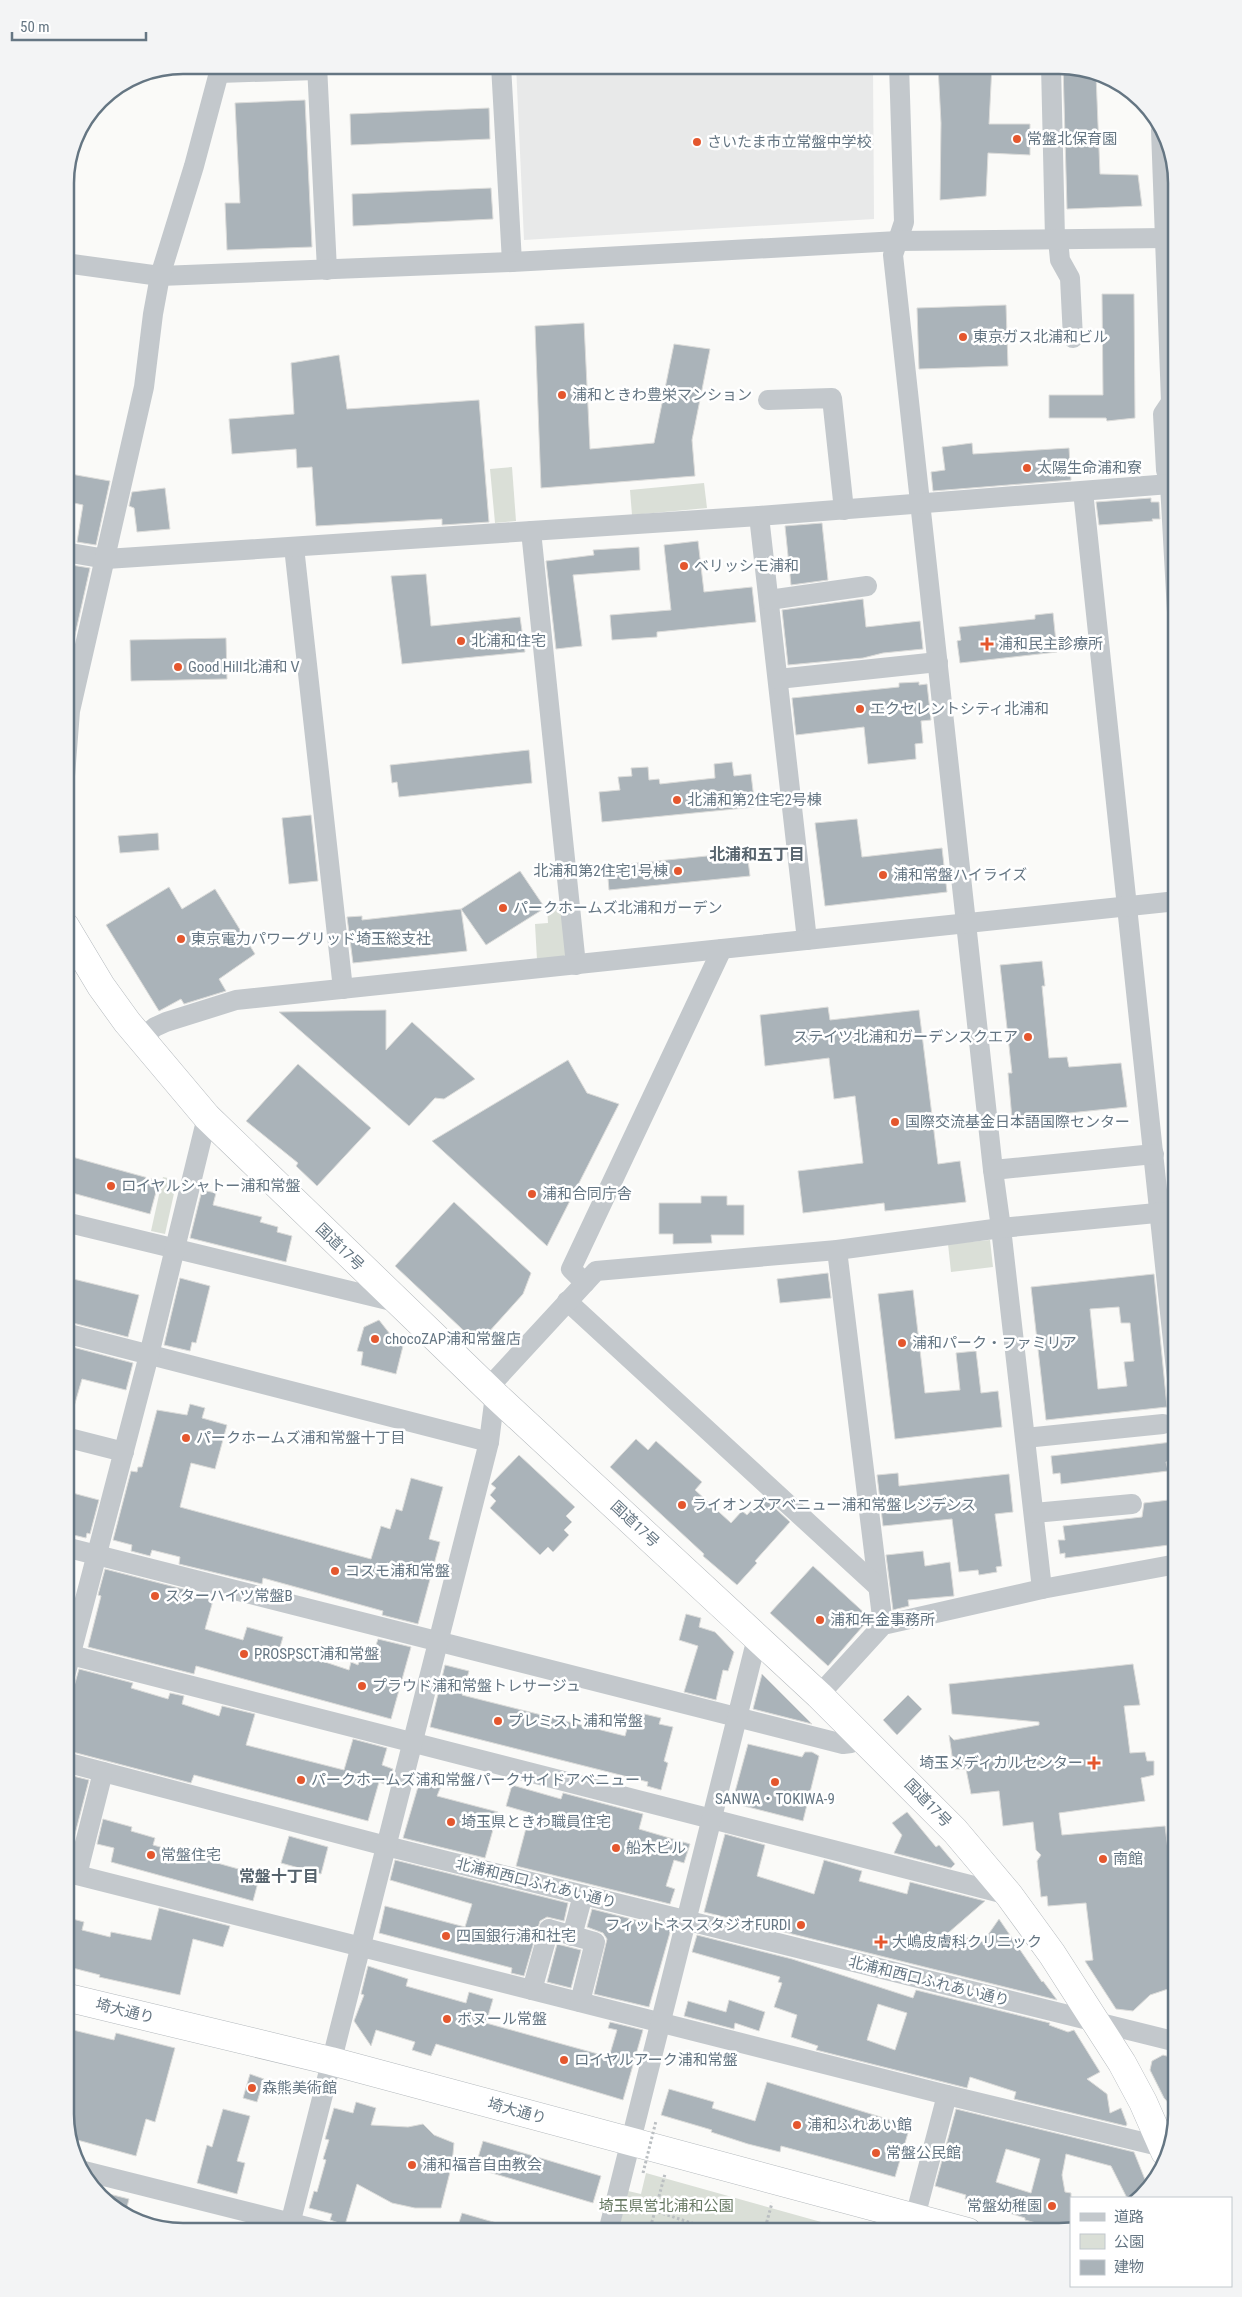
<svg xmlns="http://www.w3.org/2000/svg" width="1242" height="2297" font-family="'Roboto Condensed','Noto Sans JP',sans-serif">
<rect width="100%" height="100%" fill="#fafaf8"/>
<path fill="#e8e9e9" d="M516,65H873L874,219L524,240Z"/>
<g fill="#dadfd7">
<path d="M512,467L516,521L495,523L490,469Z"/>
<path d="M704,483L707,508L632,515L630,490Z"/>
<path d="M561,904L567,952L562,959L537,960L535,924L548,923L547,905Z"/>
<path d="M163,1177L177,1180L165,1234L151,1231Z"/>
<path d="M990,1240L993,1267L951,1272L948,1244Z"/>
<path d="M646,2173L857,2232H618L628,2191L641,2194Z"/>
</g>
<g fill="#aab3b9" stroke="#dcdcda" fill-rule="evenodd">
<path d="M938,65H992L989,124H1030V155L988,153L986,196L940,200L941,123Z"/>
<path d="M1063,65L1096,75L1100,174L1138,175L1142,206L1067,209Z"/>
<path d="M305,100L312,247L227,250L225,203H240L235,103Z"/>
<path d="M489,108L490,139L351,145L350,114Z"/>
<path d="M491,188L493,219L353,226L352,194Z"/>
<path d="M1102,294H1134L1135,418L1107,421L1106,418H1049V395H1103Z"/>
<path d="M1006,305L1008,366L919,369L917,308Z"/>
<path d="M584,323L590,449L654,443L674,344L710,349L692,440L695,476L541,488L535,326Z"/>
<path d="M339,355L347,409L479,400L489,522L442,525V519L316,526L312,467L297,468L296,449L232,454L229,419L294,414L291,363Z"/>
<path d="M972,443L973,454L1069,448L1071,480L933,491L931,472L945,470L942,447Z"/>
<path d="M65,473L110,481L96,545L77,542L83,505L65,501Z"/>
<path d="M165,488L170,529L137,532L134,508L129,506L132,492Z"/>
<path d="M1151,498V502H1159L1160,519H1152L1153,521L1099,525L1096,502Z"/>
<path d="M822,523L828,580L791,585L785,526Z"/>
<path d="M698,541L704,592L752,587L756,622L657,632V637L612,640L610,615L671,610L664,545Z"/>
<path d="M639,547L640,570L573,575L582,646L556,649L546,561L594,555L593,550Z"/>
<path d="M65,564L90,568L69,662L65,661Z"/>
<path d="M426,574L431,626L520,617L525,652L402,664L391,576Z"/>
<path d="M863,599L866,627L920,621L923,649L883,653L863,658L788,665L782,610Z"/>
<path d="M1053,613L1057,652L960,663L957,641L961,640L959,627L1035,619V615Z"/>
<path d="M226,638L227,679L131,681L130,640Z"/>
<path d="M919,682V685L927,684L931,720L921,721L923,743L915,744L916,759L868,764L864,727L796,735L792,698L899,687V683Z"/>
<path d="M529,750L532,783L399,797L397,782L392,783L390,765Z"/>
<path d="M732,762L734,776L751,774L755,807L602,822L599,792L620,790L618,777L632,776L631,768L648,767L649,780L659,779L660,784L715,778L714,764Z"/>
<path d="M311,815L318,881L289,884L282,818Z"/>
<path d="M857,819L862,857L942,848L947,892L825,906L815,823Z"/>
<path d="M158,833L159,850L120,853L118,836Z"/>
<path d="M747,852L750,876L609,890L607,866Z"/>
<path d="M520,871L545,908L486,945L461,909Z"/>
<path d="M169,887L182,909L215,889L255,954L219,979L226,991L184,1004L181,999L159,1011L106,925Z"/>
<path d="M461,909L467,951L353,963L347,917L362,916V920Z"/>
<path d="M1042,961L1045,986H1042L1049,1058L1067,1057L1069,1067L1121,1063L1127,1107L1012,1119L1008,1073H1012L1000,965Z"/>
<path d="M828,1007L830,1020L919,1010L938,1164L960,1161L966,1202L885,1211L884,1203L803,1213L798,1171L863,1163L855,1096L834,1099L829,1058L765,1066L760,1015Z"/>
<path d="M386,1010V1050L412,1022L475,1079L444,1099L435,1098L409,1126L279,1012Z"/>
<path d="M568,1060L587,1093L619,1104L547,1246L432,1141Z"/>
<path d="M298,1064L371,1128L317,1186L296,1166L298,1163L246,1121Z"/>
<path d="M65,1155L159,1181L150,1214L65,1191Z"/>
<path d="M202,1190L216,1193L213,1205L262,1217L260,1222L278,1227L277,1232L292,1236L286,1262L190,1238Z"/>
<path d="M701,1196H727V1205H744V1235H711L712,1243L673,1244V1234H659V1203H701Z"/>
<path d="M454,1202L531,1273L523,1294L478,1344L395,1266Z"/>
<path d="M828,1273L831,1298L780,1303L777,1279Z"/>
<path d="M1154,1274L1167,1407L1046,1420L1031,1287ZM1119,1307L1121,1323H1130L1134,1361L1124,1362L1127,1386L1098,1389L1090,1309Z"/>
<path d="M65,1277L139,1295L128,1337L65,1321Z"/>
<path d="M180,1278L210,1286L196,1343L192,1342L190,1351L164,1345Z"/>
<path d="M913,1290L925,1393L960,1390L956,1353L976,1351L981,1393L998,1391L1002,1427L895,1439L878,1294Z"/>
<path d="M379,1320L390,1334V1337L401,1340L400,1344L403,1346L396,1374L361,1365L363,1352L357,1351L364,1327Z"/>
<path d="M65,1345L133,1363L126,1390L82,1379L69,1424H65Z"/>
<path d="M190,1404L205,1408L202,1418L227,1425L215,1469L191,1463L180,1507L371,1559L381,1526L390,1529L396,1509L402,1511L411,1478L443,1487L429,1539L440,1542L418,1624L382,1615L383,1611L263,1578L262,1584L179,1564L180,1557L152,1550L150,1556L131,1551L132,1545L113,1540L131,1471L137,1472L138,1467H142L157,1410L187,1415Z"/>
<path d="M636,1439L648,1450L656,1441L702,1482L695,1490L731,1523L742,1511L747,1515L763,1497L790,1522L755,1561L757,1563L737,1585L703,1556L704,1554L610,1467Z"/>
<path d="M1172,1442L1174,1461L1166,1462L1168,1471L1061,1484L1060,1473L1053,1474L1051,1456Z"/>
<path d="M519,1455L575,1507L566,1516L572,1522L564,1530L569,1535L553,1552L548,1547L540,1555L490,1508L496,1501L490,1495L496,1488L491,1484Z"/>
<path d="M898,1473L899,1486L1009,1474L1013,1512L995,1514L1002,1566L996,1567L997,1572L979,1575L978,1570L959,1572L952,1519L883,1526L877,1475Z"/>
<path d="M65,1491L99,1500L90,1534L87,1533L86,1538L65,1533Z"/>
<path d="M1177,1499V1544L1065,1558V1553L1060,1554L1058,1540H1065L1063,1526L1142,1517L1144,1503Z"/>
<path d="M923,1551L925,1566L950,1562L954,1596L908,1600L909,1606L893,1610L886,1555Z"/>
<path d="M813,1566L870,1618L828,1666L770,1613Z"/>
<path d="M105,1569L214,1597L205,1629L243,1640L247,1627L283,1637L280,1647L349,1670L351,1662L358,1665L363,1648L374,1651L378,1639L411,1647L391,1719L196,1666L194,1674L190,1673L88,1647L101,1596L98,1595Z"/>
<path d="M686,1614L701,1618L699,1627L715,1632L734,1652L728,1671L723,1670L716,1700L684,1692L698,1646L679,1640Z"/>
<path d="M1133,1664L1140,1705L1124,1706L1130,1753L1145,1752L1147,1761H1154V1775L1141,1778L1145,1801L1059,1813L1062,1835L1165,1826L1173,1890H1177V1986L1150,1995L1133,2011L1116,2009L1085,1961L1093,1960L1086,1903L1048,1906L1047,1896L1041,1897L1037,1861L1041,1855L1036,1850L1033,1822L1003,1826L999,1791L971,1794L966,1769H954L949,1735L954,1740L1039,1725V1722L952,1714L949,1684Z"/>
<path d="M445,1665L469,1671L462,1695L625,1736L632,1711L661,1718L659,1724L673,1727L664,1761L668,1763L661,1790L647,1786L648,1782L430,1727Z"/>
<path d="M79,1669L133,1683L131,1688L168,1699L170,1693L184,1696L182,1704L219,1716L222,1706L255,1714L246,1745L344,1770L353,1739L387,1748L382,1765L393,1769L387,1785L379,1782L368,1821L194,1775L191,1783L65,1750V1702L69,1704Z"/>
<path d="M762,1674L812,1724L753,1709Z"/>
<path d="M908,1695L922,1709L897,1735L883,1720Z"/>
<path d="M748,1744L802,1757L805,1752H812L819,1756L803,1821L732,1803Z"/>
<path d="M65,1774L89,1780L68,1861L65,1860Z"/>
<path d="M420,1780L441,1786L437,1796L498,1812L485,1858L403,1838Z"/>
<path d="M512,1785L561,1799L563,1793L643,1814L639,1829L690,1844L684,1863L674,1860L666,1886L675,1889L670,1904L516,1866L530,1813L506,1806Z"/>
<path d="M907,1812L936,1847L939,1845L955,1864L951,1868L894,1853L902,1835L892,1823Z"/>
<path d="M103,1819L132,1827L131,1831L155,1838L153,1845L260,1875L253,1901L111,1862L114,1848L97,1844Z"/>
<path d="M725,1834L765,1845L757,1876L814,1894L824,1860L862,1871L859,1881L907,1894L910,1882L985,1901L948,1933L983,1942L999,1919L1042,1982L1043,1981L1057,2000L704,1912Z"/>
<path d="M289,1836L328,1847L321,1874L281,1863Z"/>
<path d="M395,1860L568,1903L564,1921L547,1917L540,1921L524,1976L511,1973L512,1968L379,1933L385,1906L465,1927L472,1904L390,1880Z"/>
<path d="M159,1908L230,1926L223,1947L193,1939L180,1995L99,1977L100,1975L65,1966V1917L84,1922L82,1930L110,1937L111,1932L151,1940Z"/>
<path d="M592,1909L671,1929L649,2007L594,1994L607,1939L603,1933L587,1927Z"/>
<path d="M697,1935L792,1959L913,1998L916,1990L1050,2023L1049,2025L1068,2032L1074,2030L1100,2072L1087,2079L1107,2094L1110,2113L1121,2108L1127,2124L1126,2126L1014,2099L1016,2092L970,2077L967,2088L816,2050L818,2046L791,2037L797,2015L774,2007L782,1983L778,1982L780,1977L692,1952ZM878,2004L907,2013L895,2050L867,2040Z"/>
<path d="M557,1944L581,1950L571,1988L547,1982Z"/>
<path d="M368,1966L408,1979L406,1986L466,2003L469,1992L493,1999L486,2023L609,2057L617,2030L608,2028L610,2022L643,2030L623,2100L436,2044L431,2056L412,2050L415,2042L376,2030L371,2046L354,2021L364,1995L361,1994Z"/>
<path d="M729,2000L765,2012L759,2031L735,2023L734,2029L684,2016L688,2001L726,2012Z"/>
<path d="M65,2028L114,2040L116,2033L175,2048L155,2122L146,2119L136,2156L70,2138L65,2114Z"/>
<path d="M1163,2055L1177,2059V2112L1164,2098L1150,2070L1152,2061Z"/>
<path d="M250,2074L264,2079L257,2102L243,2098Z"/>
<path d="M767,2082L910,2126L895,2177L781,2146L780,2152L748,2144L711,2132L712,2130L661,2115L669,2089L714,2102L712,2108L755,2121Z"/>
<path d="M356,2102L376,2108L371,2125L408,2127L423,2124L434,2135L454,2143L452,2164L441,2208H415L392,2203L357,2184L345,2225L330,2220L332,2214L309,2208L314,2191L317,2192L326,2160L323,2159L329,2140L325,2139L334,2108L353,2113Z"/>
<path d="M223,2109L250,2116L237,2161L245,2163L237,2194L197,2183L207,2145L212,2147Z"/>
<path d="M956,2109L1134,2152L1148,2187L1134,2198H1127L1111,2166L1066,2154L1062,2175L1065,2192L1071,2193V2230L1066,2231L1025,2220V2218L965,2199L966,2195L935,2186ZM1006,2149L1040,2159L1031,2193L996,2182Z"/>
<path d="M483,2141L601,2176L593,2203L475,2168Z"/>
<path d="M101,2192L129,2199L125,2215L117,2212Z"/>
<path d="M462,2213L514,2228L513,2232H456Z"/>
</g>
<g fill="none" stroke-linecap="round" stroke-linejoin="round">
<defs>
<g id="highway">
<path d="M65,926L101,986L127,1022L207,1117L495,1395L819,1695L955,1831L1009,1895L1052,1954L1122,2063L1143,2102L1165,2152"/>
<path d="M65,1997L331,2061L968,2232"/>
</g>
</defs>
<use href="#highway" stroke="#b4b9bd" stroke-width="29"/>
<g stroke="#bbbfc2" stroke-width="3" stroke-dasharray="2.5 2.5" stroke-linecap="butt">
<path d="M655,2211L665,2174"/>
<path d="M649,2232L655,2211L719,2232"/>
<path d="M764,2232L772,2203"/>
</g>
<g stroke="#c3c8cc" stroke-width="20">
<path d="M317,65L327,270"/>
<path d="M501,65L512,262"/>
<path d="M899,65L904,222L893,255L993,1170L1001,1228L1042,1589"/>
<path d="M1051,65L1055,239"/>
<path d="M219,73L317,70"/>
<path d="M1161,130L1171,402L1163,414L1166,470L1170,484L1177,612"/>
<path d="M1058,239L1060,260L1070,278L1073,338"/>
<path d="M65,263L160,276L512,262L898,241L1167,238"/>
<path d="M768,400L832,398L844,510"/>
<path d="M1083,491L1177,1379"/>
<path d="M759,516L807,940"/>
<path d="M531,531L576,965"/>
<path d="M294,547L343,989"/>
<path d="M65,552L106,559L759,516L1170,484"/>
<path d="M769,600L867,586"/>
<path d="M778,679L938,662"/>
<path d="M65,776L70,711L144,387L153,314L160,276L194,166L221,65"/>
<path d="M140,1039L155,1027L166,1022L236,1000L1177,901"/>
<path d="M993,1170L1154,1154"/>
<path d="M65,1222L396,1302"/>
<path d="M837,1250L883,1625"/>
<path d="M585,1283L571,1269L722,949"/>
<path d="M567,1301L878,1587"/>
<path d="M65,1333L489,1442"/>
<path d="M488,1388L596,1271L837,1250L1001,1228L1177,1211"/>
<path d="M65,1437L124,1452"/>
<path d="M1025,1438L1163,1424"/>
<path d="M1034,1513L1132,1504"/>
<path d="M65,1547L843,1744L851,1743L860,1736"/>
<path d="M71,1655L1009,1895"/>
<path d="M65,1676L149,1355L207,1117"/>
<path d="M819,1695L883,1625L1042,1589L1177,1564"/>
<path d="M65,1762L386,1846L1177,2042"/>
<path d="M65,1872L947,2095L1163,2147"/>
<path d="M77,1875L103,1772"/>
<path d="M572,1936L583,1895"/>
<path d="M532,1990L549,1929L595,1942L580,2002"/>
<path d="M84,2171L327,2232"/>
<path d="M915,2217L947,2095"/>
<path d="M288,2232L489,1442L495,1395"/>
<path d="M608,2232L757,1638"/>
</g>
<use href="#highway" stroke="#fff" stroke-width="28"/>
<path stroke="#bbbfc2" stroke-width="3" stroke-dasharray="2.5 2.5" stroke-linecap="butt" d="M643,2173L656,2121"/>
</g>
<g fill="#e4572e" stroke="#fff" stroke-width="2">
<circle cx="1017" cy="139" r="5"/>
<circle cx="697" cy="142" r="5"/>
<circle cx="963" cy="337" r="5"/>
<circle cx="562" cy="395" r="5"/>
<circle cx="1027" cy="468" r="5"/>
<circle cx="684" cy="566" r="5"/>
<circle cx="461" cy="641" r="5"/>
<path d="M984.5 636.5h5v5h5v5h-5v5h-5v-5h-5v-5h5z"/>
<circle cx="178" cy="667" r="5"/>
<circle cx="860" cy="709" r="5"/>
<circle cx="677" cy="800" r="5"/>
<circle cx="678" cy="871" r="5"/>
<circle cx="883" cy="875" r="5"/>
<circle cx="503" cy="908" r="5"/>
<circle cx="181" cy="939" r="5"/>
<circle cx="1028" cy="1037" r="5"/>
<circle cx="895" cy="1122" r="5"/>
<circle cx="111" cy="1186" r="5"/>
<circle cx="532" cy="1194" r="5"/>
<circle cx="375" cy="1339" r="5"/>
<circle cx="902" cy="1343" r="5"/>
<circle cx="186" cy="1438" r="5"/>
<circle cx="682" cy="1505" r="5"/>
<circle cx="335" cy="1571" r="5"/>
<circle cx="155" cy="1596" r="5"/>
<circle cx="820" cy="1620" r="5"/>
<circle cx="244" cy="1654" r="5"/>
<circle cx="362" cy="1686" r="5"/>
<circle cx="498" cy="1721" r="5"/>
<path d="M1091.5 1755.5h5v5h5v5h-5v5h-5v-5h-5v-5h5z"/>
<circle cx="301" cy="1780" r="5"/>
<circle cx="775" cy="1782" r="5"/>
<circle cx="451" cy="1822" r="5"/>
<circle cx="616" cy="1848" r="5"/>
<circle cx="151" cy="1855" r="5"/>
<circle cx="1103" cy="1859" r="5"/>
<circle cx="801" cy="1925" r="5"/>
<circle cx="446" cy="1936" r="5"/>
<path d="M878.5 1934.5h5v5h5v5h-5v5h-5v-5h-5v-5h5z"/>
<circle cx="447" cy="2019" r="5"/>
<circle cx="564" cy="2060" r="5"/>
<circle cx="252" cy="2088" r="5"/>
<circle cx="797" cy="2125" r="5"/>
<circle cx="876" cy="2153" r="5"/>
<circle cx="412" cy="2165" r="5"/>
<circle cx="1052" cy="2206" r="5"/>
</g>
<g text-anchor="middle" stroke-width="5" stroke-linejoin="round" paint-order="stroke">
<g font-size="15" fill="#657683" stroke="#fff" text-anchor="start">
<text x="1027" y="144">常盤北保育園</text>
<text x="707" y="147">さいたま市立常盤中学校</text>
<text x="973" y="342">東京ガス北浦和ビル</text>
<text x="572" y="400">浦和ときわ豊栄マンション</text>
<text x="1037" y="473">太陽生命浦和寮</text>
<text x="694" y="571">ベリッシモ浦和</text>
<text x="471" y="646">北浦和住宅</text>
<text x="998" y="649">浦和民主診療所</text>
<text x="188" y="672">Good Hill北浦和Ⅴ</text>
<text x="870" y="714">エクセレントシティ北浦和</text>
<text x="687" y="805">北浦和第2住宅2号棟</text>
<text x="668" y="876" text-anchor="end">北浦和第2住宅1号棟</text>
<text x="893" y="880">浦和常盤ハイライズ</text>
<text x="513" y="913">パークホームズ北浦和ガーデン</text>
<text x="191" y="944">東京電力パワーグリッド埼玉総支社</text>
<text x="1018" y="1042" text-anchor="end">ステイツ北浦和ガーデンスクエア</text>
<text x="905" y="1127">国際交流基金日本語国際センター</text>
<text x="121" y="1191">ロイヤルシャトー浦和常盤</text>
<text x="542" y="1199">浦和合同庁舎</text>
<text x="385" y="1344">chocoZAP浦和常盤店</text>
<text x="912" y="1348">浦和パーク・ファミリア</text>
<text x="196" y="1443">パークホームズ浦和常盤十丁目</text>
<text x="692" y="1510">ライオンズアベニュー浦和常盤レジデンス</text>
<text x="345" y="1576">コスモ浦和常盤</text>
<text x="165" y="1601">スターハイツ常盤B</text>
<text x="830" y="1625">浦和年金事務所</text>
<text x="254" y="1659">PROSPSCT浦和常盤</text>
<text x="372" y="1691">プラウド浦和常盤トレサージュ</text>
<text x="508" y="1726">プレミスト浦和常盤</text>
<text x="1083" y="1768" text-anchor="end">埼玉メディカルセンター</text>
<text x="311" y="1785">パークホームズ浦和常盤パークサイドアベニュー</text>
<text x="775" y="1804" text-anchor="middle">SANWA・TOKIWA-9</text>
<text x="461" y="1827">埼玉県ときわ職員住宅</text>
<text x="626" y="1853">船木ビル</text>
<text x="161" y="1860">常盤住宅</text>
<text x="1113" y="1864">南館</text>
<text x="791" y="1930" text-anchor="end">フィットネススタジオFURDI</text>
<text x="456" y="1941">四国銀行浦和社宅</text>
<text x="892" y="1947">大嶋皮膚科クリニック</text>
<text x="457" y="2024">ボヌール常盤</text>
<text x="574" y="2065">ロイヤルアーク浦和常盤</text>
<text x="262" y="2093">森熊美術館</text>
<text x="807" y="2130">浦和ふれあい館</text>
<text x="886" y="2158">常盤公民館</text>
<text x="422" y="2170">浦和福音自由教会</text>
<text x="1042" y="2211" text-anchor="end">常盤幼稚園</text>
</g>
<g font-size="15" fill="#657683" stroke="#fff">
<text transform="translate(340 1247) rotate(44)" y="5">国道17号</text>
<text transform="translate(635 1524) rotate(43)" y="5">国道17号</text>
<text transform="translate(928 1803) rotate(46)" y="5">国道17号</text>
<text transform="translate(536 1883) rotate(14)" y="5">北浦和西口ふれあい通り</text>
<text transform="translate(929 1981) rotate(14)" y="5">北浦和西口ふれあい通り</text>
<text transform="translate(125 2011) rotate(14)" y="5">埼大通り</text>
<text transform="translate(517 2111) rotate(15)" y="5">埼大通り</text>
</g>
<g font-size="15" fill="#687a64" stroke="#fff">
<text x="666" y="2211">埼玉県営北浦和公園</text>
</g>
<g font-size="16" font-weight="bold" fill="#57646e" stroke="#fff">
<text x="757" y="860">北浦和五丁目</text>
<text x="279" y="1882">常盤十丁目</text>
</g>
</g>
<path d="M0 0H1242V2297H0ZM183 74H1059A109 109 0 0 1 1168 183V2114A109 109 0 0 1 1059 2223H183A109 109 0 0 1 74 2114V183A109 109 0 0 1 183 74Z" fill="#f3f4f5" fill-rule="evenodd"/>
<path fill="none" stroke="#657683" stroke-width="2.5" d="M183 74H1059A109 109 0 0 1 1168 183V2114A109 109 0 0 1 1059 2223H183A109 109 0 0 1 74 2114V183A109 109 0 0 1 183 74Z"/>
<rect x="1070" y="2197" width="162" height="90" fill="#ffffff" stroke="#c1c8cd"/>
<rect x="1080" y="2213" width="25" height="8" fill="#c3c8cc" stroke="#c1c8cd"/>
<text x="1114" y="2222" font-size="15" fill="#657683">道路</text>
<rect x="1080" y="2234" width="25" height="15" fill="#dadfd7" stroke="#c1c8cd"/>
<text x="1114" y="2247" font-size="15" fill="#657683">公園</text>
<rect x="1080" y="2260" width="25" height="15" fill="#aab3b9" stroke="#c1c8cd"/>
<text x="1114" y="2272" font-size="15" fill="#657683">建物</text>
<path d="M12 32v8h134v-8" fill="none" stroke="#657683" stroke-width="2.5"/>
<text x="20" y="32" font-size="15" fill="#657683" stroke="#ffffff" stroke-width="4" paint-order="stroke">50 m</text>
</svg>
